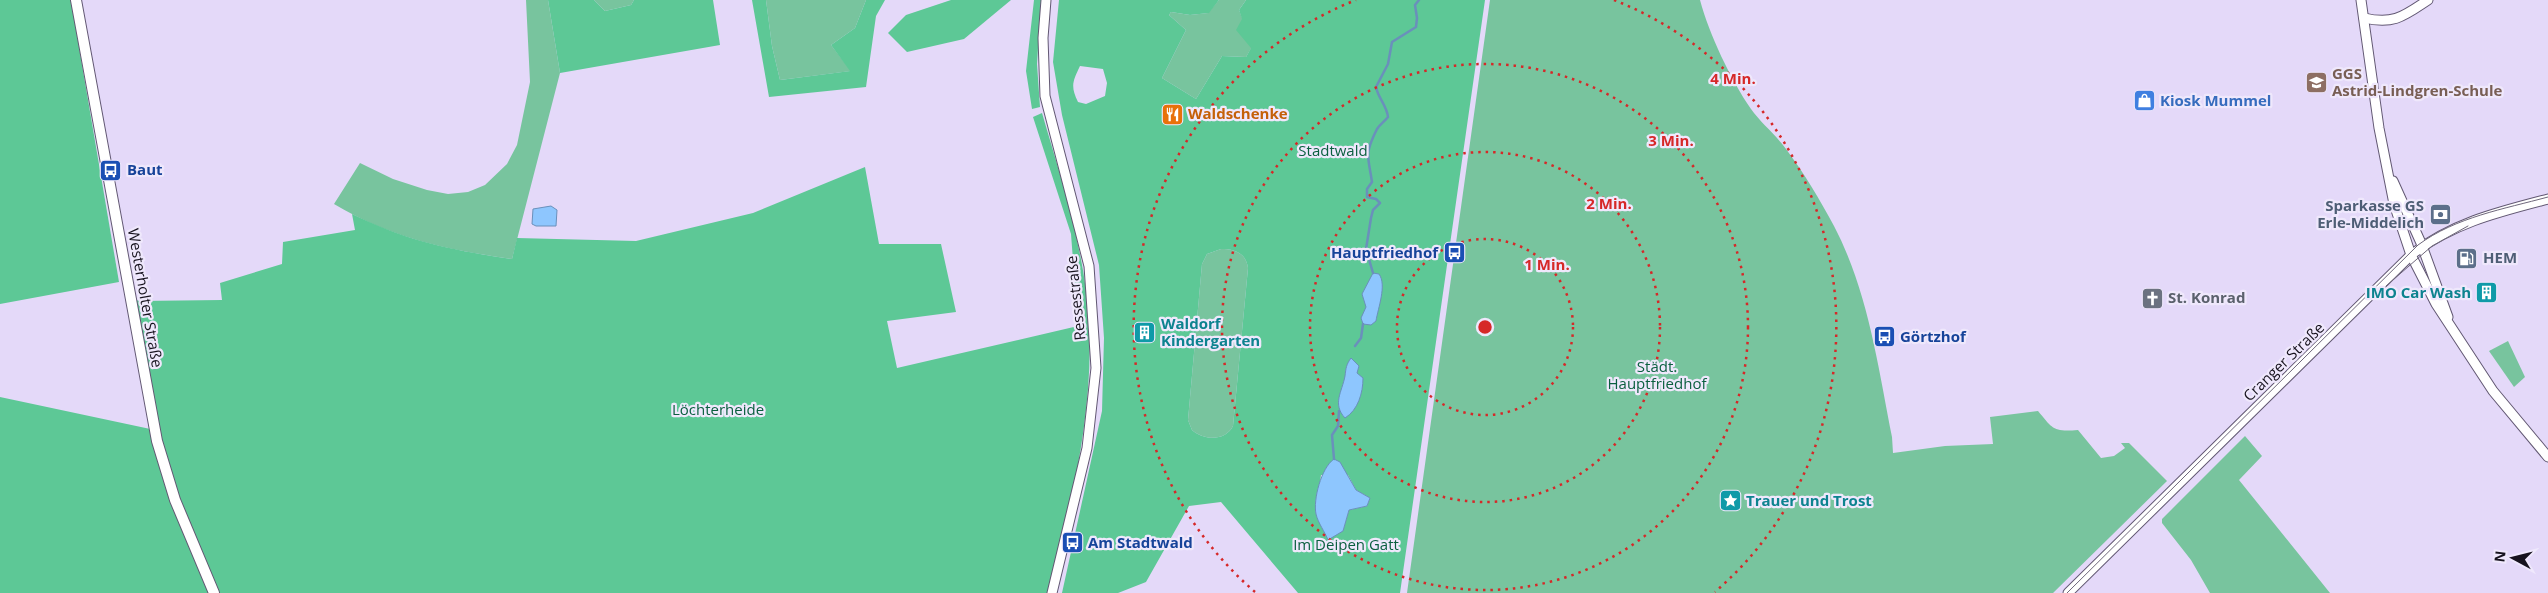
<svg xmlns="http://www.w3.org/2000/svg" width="2548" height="593" font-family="'Open Sans',sans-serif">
<rect width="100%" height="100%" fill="#e4d9f9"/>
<g fill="#78c49e">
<path d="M526,0H548L560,73L512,259C444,249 394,239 334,204L360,163L393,179L427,190L448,194L468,192L485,185L507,164L517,145L530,82Z"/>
<path d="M594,0H634L631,5L605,11Z"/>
<path d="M766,0H866L855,28L831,45L851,71L780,80L772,46Z"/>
<path d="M1219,0H1246L1239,10L1253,45L1246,57L1222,56L1196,99L1162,78L1186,30L1169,15L1171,12L1190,15L1208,13Z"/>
<path d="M1490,0H1700C1709,34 1731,80 1751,109C1761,123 1776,135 1786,149C1804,173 1820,200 1834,226C1868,291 1878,366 1892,437L1893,453L1945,446L1993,444L1990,417L2038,411C2053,429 2053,432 2078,430L2101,458L2114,456L2125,448L2121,443H2129L2167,481L2053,593H1407Z"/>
<path d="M1221,249C1235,249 1246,253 1248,268L1233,426C1225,442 1203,440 1192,430L1188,420L1202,264L1207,254Z"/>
<path d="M2508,341L2525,377L2514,387L2489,351Z"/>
<path d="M2245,436L2262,456L2239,480L2330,593H2210L2191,560L2162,523V519Z"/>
</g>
<g fill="#5dc896" fill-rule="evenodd">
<path d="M0,0H71L119,282L0,304Z"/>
<path d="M548,0H594L605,11L631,5L634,0H713L720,45L560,73Z"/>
<path d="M752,0H766L772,46L780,80L850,71L831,45L855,28L866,0H885L876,16L866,87L769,97Z"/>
<path d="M951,0H1011L964,39L907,52L888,33L906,15Z"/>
<path d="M1034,0H1041L1037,64L1040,107L1032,109L1026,71Z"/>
<path d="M1059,0H1219L1209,13L1190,15L1171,12L1169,15L1186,30L1162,78L1196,99L1222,56L1246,57L1251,48L1236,30L1242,19L1239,10L1246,0H1485L1400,593H1298L1221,502L1189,506L1146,582L1118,593H1062L1102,411L1104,338L1099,265L1062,115L1053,62ZM1080,66L1103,69L1107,83L1105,96L1086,104L1078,102C1070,86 1073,81 1080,66ZM1221,249C1235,249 1246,253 1248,268L1233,426C1225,442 1203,440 1192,430L1188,420L1202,264L1207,254ZM1321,475H1348L1356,490L1370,498L1367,506L1349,510L1343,530L1316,514Z"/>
<path d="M1042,113C1062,182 1085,250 1089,323C1094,414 1070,505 1051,593H0V397L155,430L129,297L139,301L222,300L220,283L282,264L283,242L355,230L352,214C407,241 451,250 512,259L517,238L636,241L753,213L865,167L879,244H941L956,312L887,321L897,368L1078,326L1071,234L1033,117Z"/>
</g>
<g fill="#8ec6fe" stroke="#6a90bb">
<path d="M551,206L557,210L556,226H536L532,224L533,209Z"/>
<path d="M1373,273L1379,274C1387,285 1378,308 1376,321L1371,325L1363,324L1361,318L1366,307L1362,294Z"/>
<path d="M1351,358L1359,366L1357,373L1363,378C1363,393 1358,410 1345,418C1332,404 1342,392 1345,376C1346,368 1346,365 1351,358Z"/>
<path d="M1334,459L1340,462L1356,490L1370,498L1367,506L1349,510L1343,531L1328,540C1325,532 1318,523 1316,514C1313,500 1321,468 1334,459Z"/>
</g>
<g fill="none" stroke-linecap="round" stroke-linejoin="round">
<g stroke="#6a90bb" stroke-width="2.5">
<path d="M1373,273L1366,249L1371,218L1373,210L1380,203L1376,199L1367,197V189L1372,182C1368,155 1364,155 1377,129C1380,124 1385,121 1388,117C1387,106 1378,98 1376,87L1388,64L1392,42L1416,27L1417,18L1415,5L1419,0"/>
<path d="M1355,346L1361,338L1363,324"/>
<path d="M1334,459L1332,435L1338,426L1339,411"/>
</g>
<defs>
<g id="secondary">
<path d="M1046,0L1043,38L1045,96L1089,266L1096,368L1087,448L1052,593"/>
<path d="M2361,0L2379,128L2394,204L2411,255L2436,304L2493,391L2548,457"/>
<path d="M2364,18C2394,25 2404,16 2428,0"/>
<path d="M2393,181L2421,243L2448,317"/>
<path d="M2068,593L2411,255C2452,223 2498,212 2548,199"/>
</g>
<path id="primary" d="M76,0L157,441L175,500L214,593"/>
</defs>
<use href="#secondary" stroke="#625873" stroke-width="11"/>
<use href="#primary" stroke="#625873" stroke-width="12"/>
<use href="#secondary" stroke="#fff" stroke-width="9"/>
<use href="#primary" stroke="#fff" stroke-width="10"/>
<g stroke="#6e677b" stroke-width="1">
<path d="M2386,286L2432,246L2468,226"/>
<path d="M2067,593L2418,245C2456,217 2504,209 2548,197"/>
</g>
</g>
<g fill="none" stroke="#d62828" stroke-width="2.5" stroke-dasharray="2.5 5">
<circle cx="1485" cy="327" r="88"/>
<circle cx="1485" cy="327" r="175"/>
<circle cx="1485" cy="327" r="263"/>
<path d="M1255 592A351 351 0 0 1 1356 0M1614 0A351 351 0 0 1 1715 592"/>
</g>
<defs>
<symbol id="school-square" viewBox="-11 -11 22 22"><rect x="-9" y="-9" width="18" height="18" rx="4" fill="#8d6e63" stroke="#efe8fc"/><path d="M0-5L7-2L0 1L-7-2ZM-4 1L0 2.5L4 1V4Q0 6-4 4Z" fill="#fff"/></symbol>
<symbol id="shop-square" viewBox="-11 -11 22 22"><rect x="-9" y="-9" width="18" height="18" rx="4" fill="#3f7fe0" stroke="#efe8fc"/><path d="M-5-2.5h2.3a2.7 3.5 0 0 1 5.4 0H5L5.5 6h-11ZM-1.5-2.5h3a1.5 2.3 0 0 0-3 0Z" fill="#fff"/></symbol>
<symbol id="restaurant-square" viewBox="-11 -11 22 22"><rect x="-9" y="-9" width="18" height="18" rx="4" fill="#e8710a" stroke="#efe8fc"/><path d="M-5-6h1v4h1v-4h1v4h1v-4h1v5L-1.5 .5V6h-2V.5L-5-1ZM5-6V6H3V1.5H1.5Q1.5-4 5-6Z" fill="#fff"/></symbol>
<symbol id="bus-square" viewBox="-11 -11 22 22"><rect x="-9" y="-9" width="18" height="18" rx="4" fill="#1a4fb4" stroke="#efe8fc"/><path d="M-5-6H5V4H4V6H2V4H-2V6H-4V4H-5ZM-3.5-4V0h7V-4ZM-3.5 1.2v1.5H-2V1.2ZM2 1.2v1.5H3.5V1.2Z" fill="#fff"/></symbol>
<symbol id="bank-square" viewBox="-11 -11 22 22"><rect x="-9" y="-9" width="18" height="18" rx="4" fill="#5c6f8a" stroke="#efe8fc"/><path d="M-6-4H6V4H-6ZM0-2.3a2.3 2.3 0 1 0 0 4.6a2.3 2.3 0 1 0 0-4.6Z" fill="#fff"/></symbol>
<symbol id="fuel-square" viewBox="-11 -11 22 22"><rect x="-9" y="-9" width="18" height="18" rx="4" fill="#5c6f8a" stroke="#efe8fc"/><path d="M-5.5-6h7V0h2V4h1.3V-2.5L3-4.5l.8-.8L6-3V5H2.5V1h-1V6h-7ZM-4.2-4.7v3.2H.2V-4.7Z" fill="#fff"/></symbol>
<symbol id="building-square" viewBox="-11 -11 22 22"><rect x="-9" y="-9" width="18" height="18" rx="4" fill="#0f9aa8" stroke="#efe8fc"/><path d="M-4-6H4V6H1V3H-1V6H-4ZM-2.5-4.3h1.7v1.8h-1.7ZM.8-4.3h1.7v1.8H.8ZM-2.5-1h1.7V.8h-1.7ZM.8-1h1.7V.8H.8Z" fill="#fff"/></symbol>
<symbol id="church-square" viewBox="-11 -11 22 22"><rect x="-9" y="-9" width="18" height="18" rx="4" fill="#6b7280" stroke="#efe8fc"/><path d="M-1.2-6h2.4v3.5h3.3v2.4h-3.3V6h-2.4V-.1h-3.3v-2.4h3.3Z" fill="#fff"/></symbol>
<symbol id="sight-square" viewBox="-11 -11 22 22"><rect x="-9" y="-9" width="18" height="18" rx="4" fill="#0f9aa8" stroke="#efe8fc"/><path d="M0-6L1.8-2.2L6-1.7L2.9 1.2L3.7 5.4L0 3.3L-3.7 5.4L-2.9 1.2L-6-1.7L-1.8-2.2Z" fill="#fff"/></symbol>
</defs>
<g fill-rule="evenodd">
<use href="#school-square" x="2304" y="70" width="25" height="25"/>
<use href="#shop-square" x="2132" y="88" width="25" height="25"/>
<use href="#restaurant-square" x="1160" y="102" width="25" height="25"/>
<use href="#bus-square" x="98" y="158" width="25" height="25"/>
<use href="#bank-square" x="2428" y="202" width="25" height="25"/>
<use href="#bus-square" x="1442" y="240" width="25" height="25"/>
<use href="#fuel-square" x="2454" y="246" width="25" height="25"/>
<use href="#building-square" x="2474" y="280" width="25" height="25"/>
<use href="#church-square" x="2140" y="286" width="25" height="25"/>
<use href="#building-square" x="1132" y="320" width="25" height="25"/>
<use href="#bus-square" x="1872" y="324" width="25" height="25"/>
<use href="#sight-square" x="1718" y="488" width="25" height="25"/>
<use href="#bus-square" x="1060" y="530" width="25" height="25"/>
</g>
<g text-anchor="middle" stroke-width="4.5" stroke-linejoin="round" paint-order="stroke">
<g font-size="15" font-weight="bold" fill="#785e54" stroke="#efe8fc" text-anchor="start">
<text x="2332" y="79">GGS<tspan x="2332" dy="17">Astrid-Lindgren-Schule</tspan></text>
</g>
<g font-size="15" font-weight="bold" fill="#366cbe" stroke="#efe8fc" text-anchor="start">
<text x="2160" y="106">Kiosk Mummel</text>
</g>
<g font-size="15" font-weight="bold" fill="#c56008" stroke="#efe8fc" text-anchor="start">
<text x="1188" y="119">Waldschenke</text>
</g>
<g font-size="15" fill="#0a5f3f" stroke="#efe8fc">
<text x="1333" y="156">Stadtwald</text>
<text x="1657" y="372">Städt.<tspan x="1657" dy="17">Hauptfriedhof</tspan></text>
<text x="718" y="415">Löchterheide</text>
<text x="1346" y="550">Im Deipen Gatt</text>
</g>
<g font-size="15" font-weight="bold" fill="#164399" stroke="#efe8fc" text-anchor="start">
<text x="127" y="175">Baut</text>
<text x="1438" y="258" text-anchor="end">Hauptfriedhof</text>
<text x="1900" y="342">Görtzhof</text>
<text x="1088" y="548">Am Stadtwald</text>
</g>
<g font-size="15" font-weight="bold" fill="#4e5e75" stroke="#efe8fc" text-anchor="end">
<text x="2424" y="211">Sparkasse GS<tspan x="2424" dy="17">Erle-Middelich</tspan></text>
<text x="2483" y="263" text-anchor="start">HEM</text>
</g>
<g font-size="15" font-weight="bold" fill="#0d838f" stroke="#efe8fc" text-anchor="start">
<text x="2471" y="298" text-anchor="end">IMO Car Wash</text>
<text x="1161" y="329">Waldorf<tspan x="1161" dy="17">Kindergarten</tspan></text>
<text x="1746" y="506">Trauer und Trost</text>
</g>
<g font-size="15" fill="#17131e" stroke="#efe8fc">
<text transform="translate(145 298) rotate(80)" y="5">Westerholter Straße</text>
<text transform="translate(1076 298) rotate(-96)" y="5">Ressestraße</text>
<text transform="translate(2284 362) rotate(-44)" y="5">Cranger Straße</text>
</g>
<g font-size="15" font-weight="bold" fill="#5b616d" stroke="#efe8fc" text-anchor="start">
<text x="2168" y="303">St. Konrad</text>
</g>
</g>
<circle cx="1485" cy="327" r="8" fill="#d62828" stroke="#efe8fc" stroke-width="2.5"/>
<g font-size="15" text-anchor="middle" font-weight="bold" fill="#d62828" stroke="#efe8fc" stroke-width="4.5" stroke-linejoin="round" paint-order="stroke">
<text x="1733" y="84">4 Min.</text>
<text x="1671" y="146">3 Min.</text>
<text x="1609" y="209">2 Min.</text>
<text x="1547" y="270">1 Min.</text>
</g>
<g transform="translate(2513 558) rotate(277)" stroke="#efe8fc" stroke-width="4" paint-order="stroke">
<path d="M0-4L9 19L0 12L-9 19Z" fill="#17131e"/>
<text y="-8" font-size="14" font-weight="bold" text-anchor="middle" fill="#17131e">N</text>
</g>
</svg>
